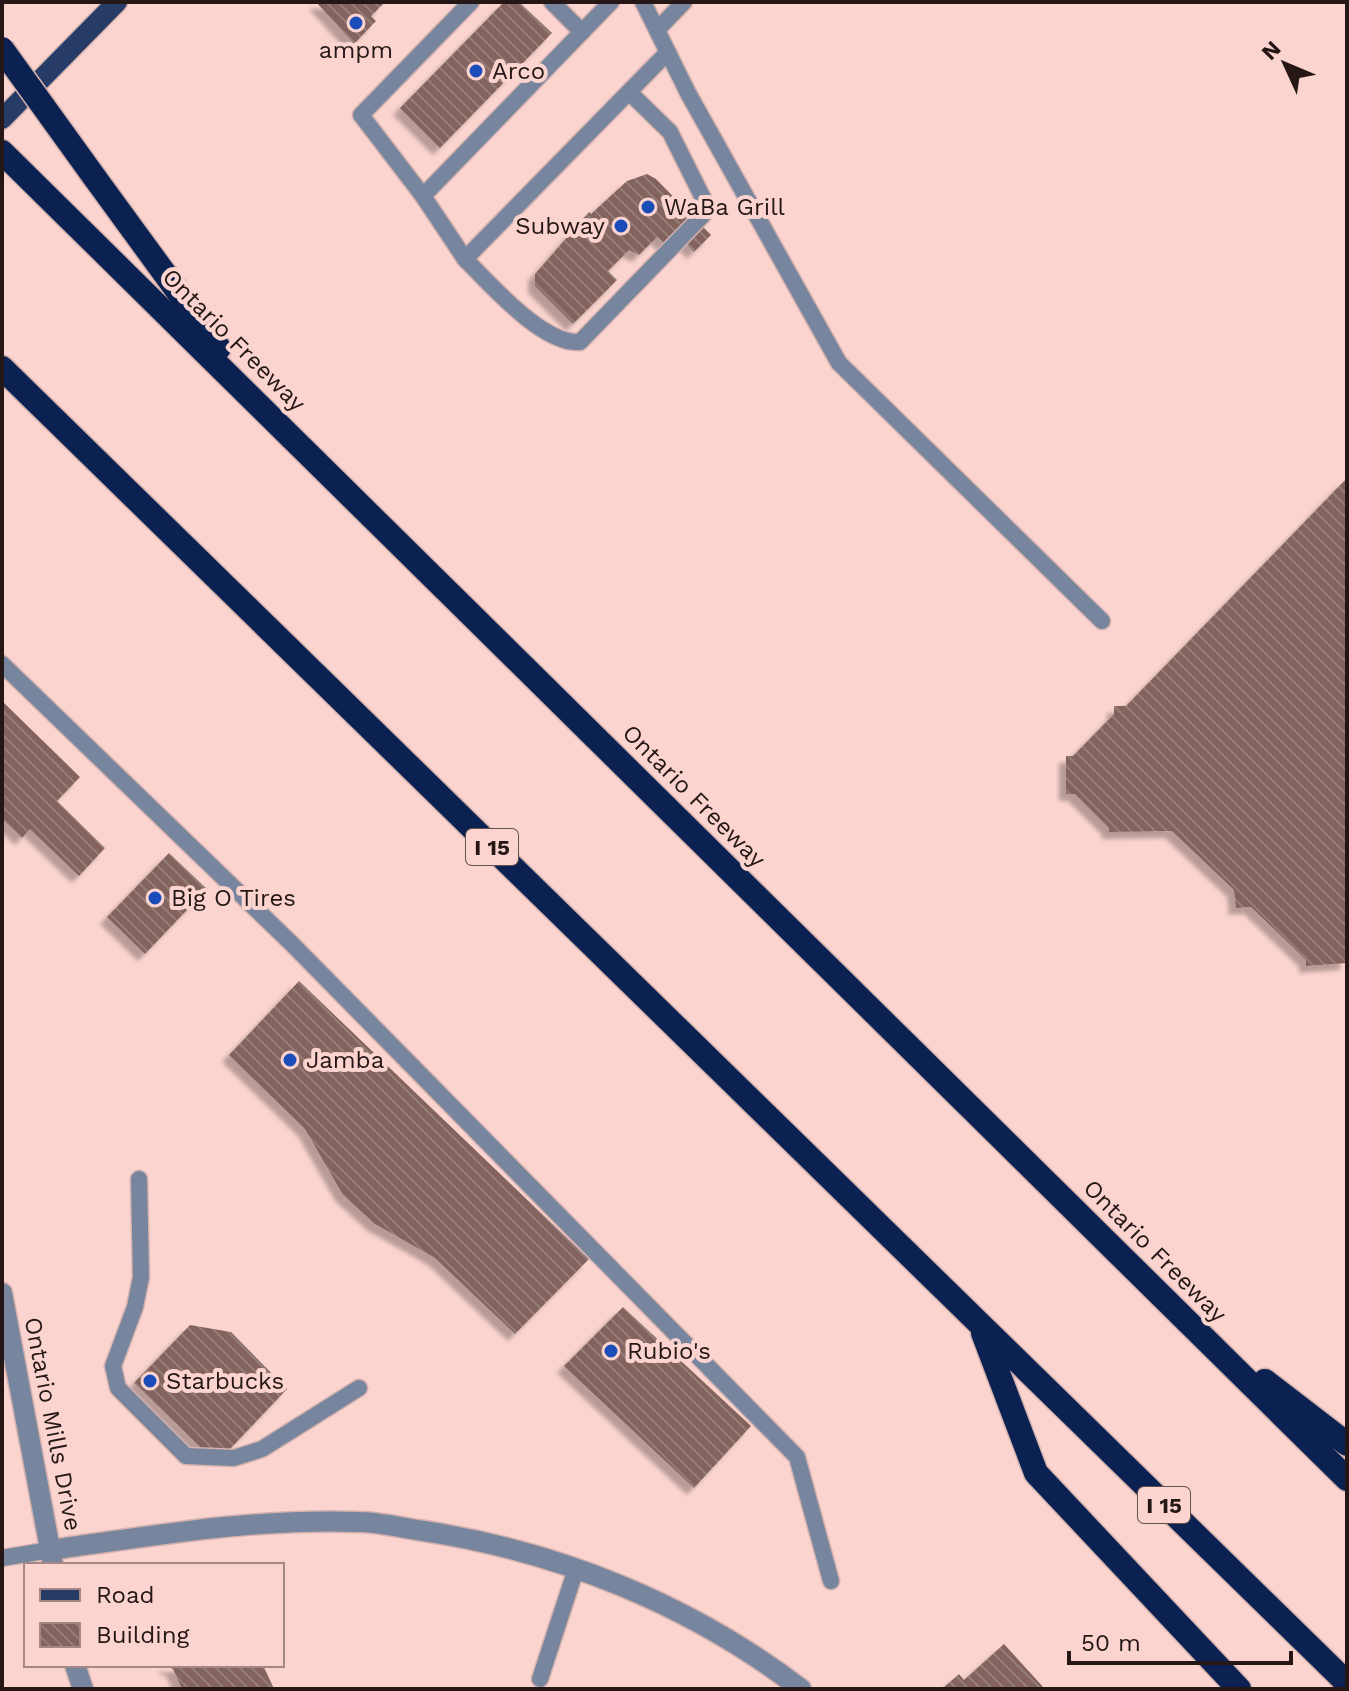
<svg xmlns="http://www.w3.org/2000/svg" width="1349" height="1691" font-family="'Work Sans',sans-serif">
<defs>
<pattern id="building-back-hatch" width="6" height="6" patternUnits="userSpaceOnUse" patternTransform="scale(2)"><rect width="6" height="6" fill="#84635e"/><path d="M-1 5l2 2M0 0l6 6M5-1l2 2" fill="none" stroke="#957d79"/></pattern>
<filter id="shadow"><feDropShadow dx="-7" dy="7" stdDeviation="2" flood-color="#0004"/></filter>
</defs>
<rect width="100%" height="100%" fill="#fbd4cf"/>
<g fill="url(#building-back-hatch)" filter="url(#shadow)">
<path d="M316,2H385L371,16L376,21L354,44Z"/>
<path d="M504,2H519L552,33L440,148L400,108Z"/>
<path d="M647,174L656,179L711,235L694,252L678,235L667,246L657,237L639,255L629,250L608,271L617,280L573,324L535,286V274L589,212L591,214L627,181Z"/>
<path d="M1347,478V963L1306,966V960L1251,907L1236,908L1234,890L1172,831L1109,832V828L1075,794H1066V756H1073L1114,714V706H1126Z"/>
<path d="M2,701L80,777L57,801L105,848L79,876L30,829L22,838L2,819Z"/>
<path d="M169,853L207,889L145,954L107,917Z"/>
<path d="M299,981L589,1259L515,1334L435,1258L375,1224L343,1195L305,1129L229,1055Z"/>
<path d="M623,1307L751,1426L694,1488L564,1366Z"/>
<path d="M190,1325L231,1332L287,1389L230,1449L205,1452L134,1383Z"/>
<path d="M1004,1644L1045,1689H942L959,1674L964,1680Z"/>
<path d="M163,1665H263L274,1689H182L173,1669Z"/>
</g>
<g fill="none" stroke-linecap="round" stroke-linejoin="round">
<defs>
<g id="service">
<path d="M552,2L582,32"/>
<path d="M643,2L688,93L839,363L1102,621"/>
<path d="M657,30L684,2"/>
<path d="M629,92L670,132L706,204L703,215L580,342C543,345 491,285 465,259L668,52"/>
<path d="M423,196L361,115L471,2"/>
<path d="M465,259L423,196L611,2"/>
<path d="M2,664L291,943L797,1457L831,1581"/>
<path d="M139,1179L141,1277L135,1307L113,1366L118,1388L186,1456L234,1458L262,1449L359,1388"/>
<path d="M2,1558L50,1550"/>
<path d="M540,1679L576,1569"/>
</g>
<path id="minor" d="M50,1550C152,1536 254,1518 358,1522C380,1522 402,1528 424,1531C561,1552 691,1605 801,1689"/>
<g id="tertiary">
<path d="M2,1293L53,1565"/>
<path d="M75,1665L83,1689"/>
</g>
<path id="primary" d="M2,119L117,2"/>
<g id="motorway">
<path d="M2,152L1347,1479"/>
<path d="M95,178L219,348"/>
<path d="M2,368L1347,1683"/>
<path d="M983,1333L1036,1473L1239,1689"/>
<path d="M1265,1381L1347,1444"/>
</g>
</defs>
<use href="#service" stroke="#d4b2ae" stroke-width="19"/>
<use href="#minor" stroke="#d4b2ae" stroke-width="23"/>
<use href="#tertiary" stroke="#d4b2ae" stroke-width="23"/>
<use href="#primary" stroke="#d4b2ae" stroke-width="23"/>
<use href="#motorway" stroke="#d4b2ae" stroke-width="27"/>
<use href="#service" stroke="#77859e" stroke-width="16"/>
<use href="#minor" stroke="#77859e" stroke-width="20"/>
<use href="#tertiary" stroke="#77859e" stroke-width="20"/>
<use href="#primary" stroke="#263c66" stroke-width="20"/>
<use href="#motorway" stroke="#0b2151" stroke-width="24"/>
<defs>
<path id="motorway-bridge" d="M2,49L95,178"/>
</defs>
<use href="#motorway-bridge" stroke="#d4b2ae" stroke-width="27" stroke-linecap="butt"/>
<use href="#motorway-bridge" stroke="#0b2151" stroke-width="24"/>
</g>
<g fill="#1b4dba" stroke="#fbd4cf" stroke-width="3">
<circle cx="356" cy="23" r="8"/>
<circle cx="476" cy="71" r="8"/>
<circle cx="648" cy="207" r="8"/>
<circle cx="621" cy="226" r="8"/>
<circle cx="155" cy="898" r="8"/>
<circle cx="290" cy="1060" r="8"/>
<circle cx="611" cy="1351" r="8"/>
<circle cx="150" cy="1381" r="8"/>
</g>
<g text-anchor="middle" stroke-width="8" stroke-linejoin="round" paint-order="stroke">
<g fill="#fbd4cf" stroke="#64504d" stroke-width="2">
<rect x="466" y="829" width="52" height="36" rx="6"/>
<rect x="1138" y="1487" width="52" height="36" rx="6"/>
</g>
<g font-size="22" font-weight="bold" fill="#241715">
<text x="492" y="855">I 15</text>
<text x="1164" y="1513">I 15</text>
</g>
<g font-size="24" fill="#241715" stroke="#fbd4cf" text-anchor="start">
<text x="356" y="58" text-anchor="middle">ampm</text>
<text x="492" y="79">Arco</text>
<text x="664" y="215">WaBa Grill</text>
<text x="605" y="234" text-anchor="end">Subway</text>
<text x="171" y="906">Big O Tires</text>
<text x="306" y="1068">Jamba</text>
<text x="627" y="1359">Rubio's</text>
<text x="166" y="1389">Starbucks</text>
</g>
<g font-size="24" fill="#241715" stroke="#fbd4cf">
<text transform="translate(234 340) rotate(45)" y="8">Ontario Freeway</text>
<text transform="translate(694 796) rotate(45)" y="8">Ontario Freeway</text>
<text transform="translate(1155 1251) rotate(45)" y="8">Ontario Freeway</text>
<text transform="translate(53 1424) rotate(79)" y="8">Ontario Mills Drive</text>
</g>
</g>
<rect width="1349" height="1691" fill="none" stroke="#241715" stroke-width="8"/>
<rect x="24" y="1563" width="260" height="104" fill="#fbd4cf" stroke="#a58885" stroke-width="2"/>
<rect x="40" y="1589" width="40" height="12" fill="#263c66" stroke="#a58885" stroke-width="2"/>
<text x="96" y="1603" font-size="24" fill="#241715">Road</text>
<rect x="40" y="1623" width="40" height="24" fill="url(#building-back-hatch)" stroke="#a58885" stroke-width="2"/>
<text x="96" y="1643" font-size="24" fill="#241715">Building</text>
<g transform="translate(1285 64) rotate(314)" stroke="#fbd4cf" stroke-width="6" paint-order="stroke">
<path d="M0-6L14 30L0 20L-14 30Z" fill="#241715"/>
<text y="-12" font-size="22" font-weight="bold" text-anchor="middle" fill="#241715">N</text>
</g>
<path d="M1069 1651v12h222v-12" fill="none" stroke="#241715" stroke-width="4"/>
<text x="1081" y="1651" font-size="24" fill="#241715" stroke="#fbd4cf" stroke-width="6" paint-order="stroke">50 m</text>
</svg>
